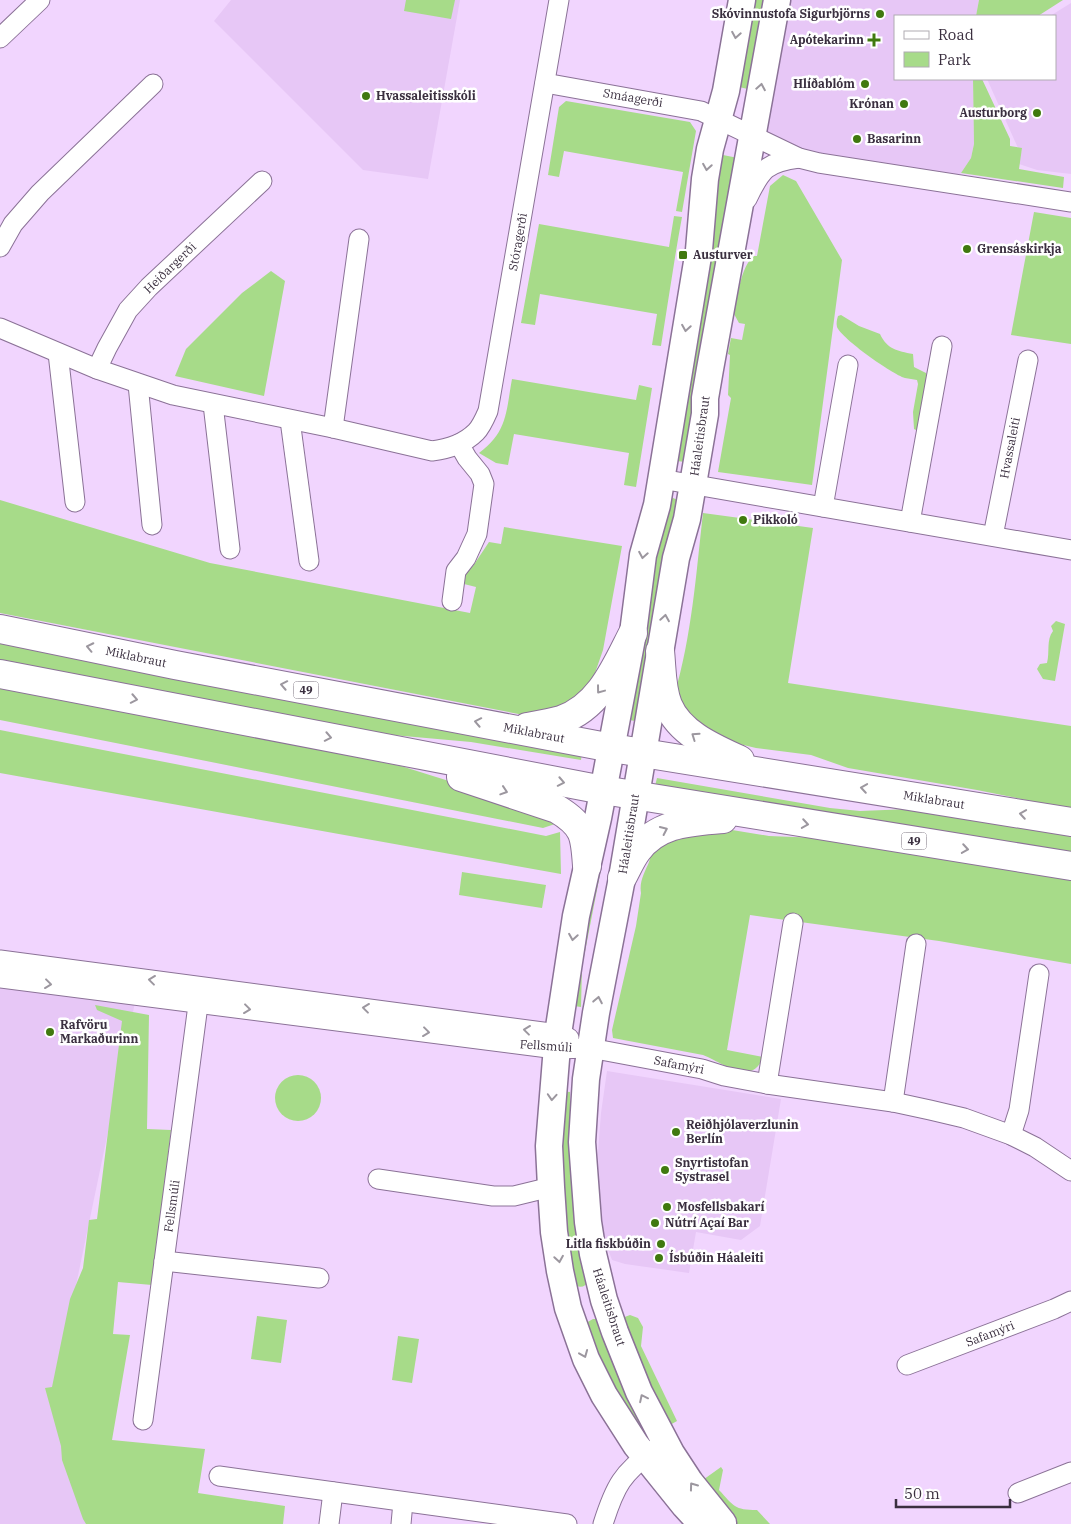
<svg xmlns="http://www.w3.org/2000/svg" width="1071" height="1524" font-family="'IBM Plex Serif',serif">
<rect width="100%" height="100%" fill="#f1d5fe"/>
<g fill="#e7c7f6">
<path d="M231,0H460L428,179L363,170L214,21Z"/>
<path d="M783,0H979L976,16H895V79H973L974,144L971,158L961,173L950,179L804,156L758,137Z"/>
<path d="M1071,3V174L1037,170L1019,164L1022,148H1018L987,79H1055V16H1050Z"/>
<path d="M0,971L138,988L55,1386L106,1524H0Z"/>
<path d="M607,1071L781,1099L760,1226L741,1240L696,1232L689,1273L625,1264L612,1260L604,1239L599,1186L598,1152L601,1113Z"/>
</g>
<g fill="#a7db89">
<path d="M406,0H455L451,19L404,11Z"/>
<path d="M751,0H770L756,91L735,86Z"/>
<path d="M979,0H1063L1038,16H976Z"/>
<path d="M973,79H982L1010,139V146L1022,148L1019,169L1064,177L1063,188L961,173L971,158L974,144Z"/>
<path d="M566,101L690,122L696,131L682,212L676,211L683,172L564,151L559,177L548,175L559,107Z"/>
<path d="M718,154L738,158L686,462L676,461Z"/>
<path d="M783,175L796,181L842,260L812,485L718,472L731,398L728,395L730,355L728,354L731,338L742,340L745,324L739,323L734,314C737,299 741,265 754,256H757L770,186Z"/>
<path d="M1034,212L1071,218V344L1011,335Z"/>
<path d="M674,216L682,217C674,260 668,303 661,346L652,345L657,314L540,294L535,325L521,323L539,224L669,247Z"/>
<path d="M271,271L285,281L264,396L175,376L186,349L242,293Z"/>
<path d="M841,315L859,326L880,334C887,349 897,351 913,354L914,367L926,373L931,383L918,431L914,429L913,412L918,384L917,380C913,379 909,379 905,378C892,374 842,339 837,327C836,323 837,319 838,316Z"/>
<path d="M512,379L636,400L639,385L652,388L636,487L624,485L629,453L514,434L508,465L496,463L479,453C508,432 506,411 512,379Z"/>
<path d="M673,498L680,501L639,722L630,720L648,619L647,599L668,500Z"/>
<path d="M0,500L210,563L470,613L476,587L464,584L463,575L473,566L489,542L501,544L504,527L622,546L603,650L595,673L589,683L574,701L534,717L0,613Z"/>
<path d="M703,513L813,528L788,683L1071,726V809L977,790L848,768L811,755L756,748L710,737L674,696C692,636 696,574 703,513Z"/>
<path d="M1056,621L1065,624L1055,681L1043,679L1037,669L1040,664L1047,663C1050,652 1046,640 1053,631L1051,626Z"/>
<path d="M0,640L582,753L581,760L471,742L359,732L0,662Z"/>
<path d="M0,686L401,766L468,787L564,821L543,828L0,720Z"/>
<path d="M0,730L546,836L560,832L561,874L0,773Z"/>
<path d="M657,778L830,808L860,811L910,809L1071,835V852L655,786Z"/>
<path d="M720,828L769,836L819,838L1071,877V964L939,941L750,915L727,1050L763,1057C752,1088 722,1062 703,1055L613,1038L612,1030L636,926L641,893C639,881 645,872 649,862C651,855 653,848 656,842Z"/>
<path d="M608,833L582,967L581,1007L574,1006L589,909Z"/>
<path d="M462,872L546,885L542,908L459,895Z"/>
<path d="M95,1005L149,1015L147,1129L171,1130L152,1285L118,1282L113,1334L130,1335L112,1440L205,1449L198,1493L285,1506L283,1524H86L83,1519L62,1460L61,1446L45,1388L52,1387L70,1299L83,1268L89,1220L97,1219L122,1021L97,1010Z"/>
<circle cx="298" cy="1098" r="23"/>
<path d="M560,1091L570,1092V1140L589,1281C585,1286 583,1288 576,1286L563,1231Z"/>
<path d="M630,1315L638,1318L643,1327L641,1346L677,1421L663,1429L622,1318Z"/>
<path d="M257,1316L287,1320L281,1363L251,1359Z"/>
<path d="M593,1319H600L653,1439L648,1442L637,1439L584,1324Z"/>
<path d="M398,1336L419,1339L412,1383L392,1380Z"/>
<path d="M721,1467L723,1470L719,1490C734,1506 734,1510 757,1510L770,1524H736L700,1482Z"/>
</g>
<g fill="none" stroke-linecap="round" stroke-linejoin="round">
<defs>
<g id="street">
<path d="M0,38L40,0"/>
<path d="M545,83L701,111L799,158L819,163L1071,202"/>
<path d="M747,199C761,170 766,162 799,158"/>
<path d="M0,247L13,224L40,193L153,84"/>
<path d="M0,328L97,369L173,395L333,428L432,451C448,449 464,444 476,432C481,427 485,418 488,411L559,0"/>
<path d="M58,353L75,502"/>
<path d="M97,369L107,348L128,310L149,287L262,181"/>
<path d="M138,384L152,525"/>
<path d="M213,404L230,549"/>
<path d="M290,420L309,561"/>
<path d="M333,428L359,239"/>
<path d="M661,479L1071,550"/>
<path d="M823,507L848,365"/>
<path d="M910,522L942,346"/>
<path d="M993,536L1028,360"/>
<path d="M452,601L456,571L466,558L477,534L484,484L480,474L467,458L459,444"/>
<path d="M0,960L558,1034L569,1038"/>
<path d="M0,978L556,1049L590,1048L702,1069L724,1076L767,1084L893,1102L930,1110L964,1118L1011,1135L1035,1147L1071,1171"/>
<path d="M767,1084L793,923"/>
<path d="M893,1102L916,944"/>
<path d="M1011,1135L1019,1110L1039,974"/>
<path d="M378,1179L493,1196H514L551,1187"/>
<path d="M164,1261L319,1278"/>
<path d="M907,1365L1054,1309L1071,1301"/>
<path d="M143,1420L200,990"/>
<path d="M219,1476L567,1524"/>
<path d="M1018,1493L1071,1472"/>
<path d="M329,1524L333,1492"/>
<path d="M401,1524L403,1502"/>
<path d="M603,1524C615,1486 622,1473 655,1449"/>
</g>
<g id="secondary">
<path d="M723,1523L690,1482L671,1453L639,1392L615,1332L604,1300L593,1254L588,1222L582,1142L586,1079L596,1013L622,878L676,558L687,519L705,414V398L710,369L777,0"/>
<path d="M707,1524L698,1520L685,1506L636,1445L604,1395L586,1359L568,1308L560,1271L554,1232L551,1187L549,1146L558,1034L576,916L598,818L633,633L643,555L657,505L699,250L705,179L710,149L726,91L742,0"/>
</g>
<g id="highway">
<path d="M0,629L175,665L612,748L1071,822"/>
<path d="M660,651C662,669 661,688 668,705C680,734 714,748 740,760"/>
<path d="M0,674L603,790L1071,866"/>
<path d="M527,727C538,725 550,723 561,720C600,707 616,666 633,633"/>
<path d="M461,777L557,809C585,826 585,836 587,866"/>
<path d="M622,878C627,869 631,859 637,851C658,822 691,822 723,819"/>
</g>
</defs>
<use href="#street" stroke="#8b7297" stroke-width="21"/>
<use href="#secondary" stroke="#8b7297" stroke-width="29"/>
<use href="#highway" stroke="#8b7297" stroke-width="30"/>
<use href="#street" stroke="#fff" stroke-width="19"/>
<use href="#secondary" stroke="#fff" stroke-width="26"/>
<use href="#highway" stroke="#fff" stroke-width="28"/>
</g>
<defs><path id="oneway-chevron" d="M-2-3.5L2.5 0L-2 3.5" fill="none" stroke-width="1.6" stroke-linecap="round" stroke-linejoin="round" transform="scale(1.25)"/></defs>
<g stroke="#9c979f">
<use href="#oneway-chevron" transform="translate(736 35) rotate(100)"/>
<use href="#oneway-chevron" transform="translate(761 87) rotate(-80)"/>
<use href="#oneway-chevron" transform="translate(707 167) rotate(99)"/>
<use href="#oneway-chevron" transform="translate(686 328) rotate(99)"/>
<use href="#oneway-chevron" transform="translate(643 555) rotate(100)"/>
<use href="#oneway-chevron" transform="translate(665 618) rotate(-81)"/>
<use href="#oneway-chevron" transform="translate(90 647) rotate(-168)"/>
<use href="#oneway-chevron" transform="translate(284 685) rotate(-169)"/>
<use href="#oneway-chevron" transform="translate(600 690) rotate(127)"/>
<use href="#oneway-chevron" transform="translate(134 699) rotate(11)"/>
<use href="#oneway-chevron" transform="translate(478 722) rotate(-169)"/>
<use href="#oneway-chevron" transform="translate(695 736) rotate(-145)"/>
<use href="#oneway-chevron" transform="translate(328 737) rotate(11)"/>
<use href="#oneway-chevron" transform="translate(561 782) rotate(11)"/>
<use href="#oneway-chevron" transform="translate(864 788) rotate(-171)"/>
<use href="#oneway-chevron" transform="translate(504 791) rotate(18)"/>
<use href="#oneway-chevron" transform="translate(1023 814) rotate(-171)"/>
<use href="#oneway-chevron" transform="translate(805 824) rotate(9)"/>
<use href="#oneway-chevron" transform="translate(664 830) rotate(-25)"/>
<use href="#oneway-chevron" transform="translate(965 849) rotate(9)"/>
<use href="#oneway-chevron" transform="translate(573 937) rotate(99)"/>
<use href="#oneway-chevron" transform="translate(152 980) rotate(-173)"/>
<use href="#oneway-chevron" transform="translate(48 984) rotate(7)"/>
<use href="#oneway-chevron" transform="translate(598 1000) rotate(-79)"/>
<use href="#oneway-chevron" transform="translate(366 1008) rotate(-173)"/>
<use href="#oneway-chevron" transform="translate(247 1009) rotate(7)"/>
<use href="#oneway-chevron" transform="translate(527 1030) rotate(-173)"/>
<use href="#oneway-chevron" transform="translate(426 1032) rotate(7)"/>
<use href="#oneway-chevron" transform="translate(552 1097) rotate(94)"/>
<use href="#oneway-chevron" transform="translate(559 1259) rotate(81)"/>
<use href="#oneway-chevron" transform="translate(584 1354) rotate(68)"/>
<use href="#oneway-chevron" transform="translate(643 1398) rotate(-116)"/>
<use href="#oneway-chevron" transform="translate(693 1486) rotate(-126)"/>
</g>
<g fill="#40790f" stroke="#fff" stroke-width="2">
<circle cx="880" cy="14" r="5"/>
<path d="M871.5 32.5h5v5h5v5h-5v5h-5v-5h-5v-5h5z"/>
<circle cx="865" cy="84" r="5"/>
<circle cx="366" cy="96" r="5"/>
<circle cx="904" cy="104" r="5"/>
<circle cx="1037" cy="113" r="5"/>
<circle cx="857" cy="139" r="5"/>
<circle cx="967" cy="249" r="5"/>
<rect x="678" y="250" width="10" height="10" rx="2.5"/>
<circle cx="743" cy="520" r="5"/>
<circle cx="50" cy="1032" r="5"/>
<circle cx="676" cy="1132" r="5"/>
<circle cx="665" cy="1170" r="5"/>
<circle cx="667" cy="1207" r="5"/>
<circle cx="655" cy="1223" r="5"/>
<circle cx="661" cy="1244" r="5"/>
<circle cx="659" cy="1258" r="5"/>
</g>
<g text-anchor="middle" stroke-width="5" stroke-linejoin="round" paint-order="stroke">
<g fill="#fff" stroke="#756d79" stroke-width="1">
<rect x="293.5" y="681.5" width="25" height="17" rx="4"/>
<rect x="901.5" y="832.5" width="25" height="17" rx="4"/>
</g>
<g font-size="11" font-weight="bold" fill="#3a2f3f">
<text x="306" y="694">49</text>
<text x="914" y="845">49</text>
</g>
<g font-size="12" font-weight="bold" fill="#3a2f3f" stroke="#fff" text-anchor="start">
<text x="870" y="18" text-anchor="end">Skóvinnustofa Sigurbjörns</text>
<text x="864" y="44" text-anchor="end">Apótekarinn</text>
<text x="855" y="88" text-anchor="end">Hlíðablóm</text>
<text x="376" y="100">Hvassaleitisskóli</text>
<text x="894" y="108" text-anchor="end">Krónan</text>
<text x="1027" y="117" text-anchor="end">Austurborg</text>
<text x="867" y="143">Basarinn</text>
<text x="977" y="253">Grensáskirkja</text>
<text x="693" y="259">Austurver</text>
<text x="753" y="524">Pikkoló</text>
<text x="60" y="1029">Rafvöru<tspan x="60" dy="14">Markaðurinn</tspan></text>
<text x="686" y="1129">Reiðhjólaverzlunin<tspan x="686" dy="14">Berlín</tspan></text>
<text x="675" y="1167">Snyrtistofan<tspan x="675" dy="14">Systrasel</tspan></text>
<text x="677" y="1211">Mosfellsbakarí</text>
<text x="665" y="1227">Nútrí Açaí Bar</text>
<text x="651" y="1248" text-anchor="end">Litla fiskbúðin</text>
<text x="669" y="1262">Ísbúðin Háaleiti</text>
</g>
<g font-size="12" fill="#3a2f3f" stroke="#fff">
<text transform="translate(633 98) rotate(10)" y="4">Smáagerði</text>
<text transform="translate(518 242) rotate(-80)" y="4">Stóragerði</text>
<text transform="translate(170 268) rotate(-44)" y="4">Heiðargerði</text>
<text transform="translate(700 436) rotate(-82)" y="4">Háaleitisbraut</text>
<text transform="translate(1010 448) rotate(-79)" y="4">Hvassaleiti</text>
<text transform="translate(136 657) rotate(12)" y="4">Miklabraut</text>
<text transform="translate(534 733) rotate(11)" y="4">Miklabraut</text>
<text transform="translate(934 800) rotate(9)" y="4">Miklabraut</text>
<text transform="translate(629 834) rotate(-81)" y="4">Háaleitisbraut</text>
<text transform="translate(546 1046) rotate(4)" y="4">Fellsmúli</text>
<text transform="translate(679 1065) rotate(11)" y="4">Safamýri</text>
<text transform="translate(172 1206) rotate(-82)" y="4">Fellsmúli</text>
<text transform="translate(609 1307) rotate(72)" y="4">Háaleitisbraut</text>
<text transform="translate(990 1334) rotate(-21)" y="4">Safamýri</text>
</g>
</g>
<rect x="894" y="15" width="162" height="65" fill="#ffffff" stroke="#b0acb2"/>
<rect x="904" y="31" width="25" height="8" fill="#ffffff" stroke="#b0acb2"/>
<text x="938" y="40" font-size="15" fill="#3a2f3f">Road</text>
<rect x="904" y="52" width="25" height="15" fill="#a7db89" stroke="#b0acb2"/>
<text x="938" y="65" font-size="15" fill="#3a2f3f">Park</text>
<path d="M896 1499v8h114v-8" fill="none" stroke="#3a2f3f" stroke-width="2.5"/>
<text x="904" y="1499" font-size="15" fill="#3a2f3f" stroke="#ffffff" stroke-width="4" paint-order="stroke">50 m</text>
</svg>
